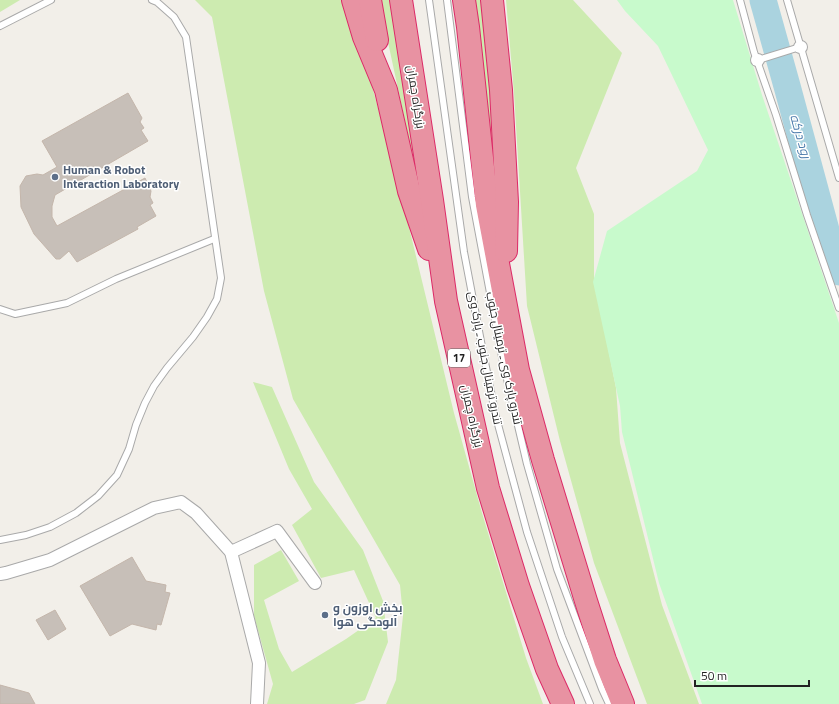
<svg xmlns="http://www.w3.org/2000/svg" width="839" height="704" font-family="'Titillium Web',Cairo,sans-serif">
<rect width="100%" height="100%" fill="#f2efe9"/>
<g fill="#cdebb0">
<path d="M0,0H20L0,12Z"/>
<path d="M195,0H348L358,34L399,186L454,413L482,513L526,658L543,704H386L396,680L403,616L400,585L293,399L264,291L212,17Z"/>
<path d="M378,0H390L411,136L416,172L386,33Z"/>
<path d="M473,0H484L496,116L497,204Z"/>
<path d="M506,0H573L622,53L576,168L594,214V277L616,388L620,443L662,605L699,704H647L594,563L560,441L527,306L514,93Z"/>
<path d="M253,382L272,387L314,482L363,550L383,601L388,642L365,700L354,704H267L273,684L254,616V565L281,550L299,581L264,600L279,649L292,672L346,639L376,618L354,570L321,578L292,525L312,509L289,469Z"/>
</g>
<path fill="#c8facc" d="M617,0H733L762,95L837,317L839,323V704H702L659,583L622,432L620,406L593,282L607,231L697,171L708,150L658,46L625,11Z"/>
<g fill="none" stroke-linecap="round" stroke-linejoin="round">
<path stroke="#aad3df" stroke-width="27" d="M763,0L787,86L830,245L839,272"/>
</g>
<g fill="#c7bfb8" stroke="#c4b6ab">
<path d="M128,93L142,118L140,122L144,128L141,130L148,141L55,195L52,206V217L57,226L145,178L151,191L150,197L153,203L150,205L156,216L137,227L138,229L77,262L69,251L60,259H56L34,234L21,207L20,186L26,176L37,174L43,175L57,167L42,141Z"/>
<path d="M132,557L146,581L166,585L165,592L170,593L161,625L157,624L156,630L132,624L110,636L80,586Z"/>
<path d="M55,610L66,629L48,640L36,620Z"/>
<path d="M0,685L29,693L35,704H0Z"/>
</g>
<g fill="none" stroke-linecap="round" stroke-linejoin="round">
<defs>
<g id="lane">
<path d="M429,0L464,252L483,352L496,417L527,532L562,637L590,704"/>
<path d="M447,0L472,197L503,362L527,464L557,569L602,689L609,704"/>
<path d="M740,0L754,52L776,115L807,215L839,308"/>
<path d="M787,0L839,178"/>
<path d="M0,26L51,0"/>
<path d="M758,60L800,47"/>
<path d="M0,309L15,314L67,303L116,279L214,239"/>
<path d="M0,540L26,535L50,527L76,513L98,496L117,475L129,449L136,425L145,403L154,386L167,368L193,337L207,317L217,299L221,278L186,37L174,17L157,2L152,0"/>
</g>
<g id="street">
<path d="M800,47H801"/>
<path d="M757,60H758"/>
<path d="M231,552L277,531L315,583"/>
<path d="M0,574L6,573L50,560L154,508L181,502L196,513L231,552L259,663L257,704"/>
</g>
<g id="highway">
<path d="M353,0L364,37L386,90L409,191L429,249"/>
<path d="M370,0L377,40"/>
<path d="M401,0L432,200L446,301L488,488L518,586L547,669L563,704"/>
<path d="M464,0L468,27L487,205L518,370L543,460L586,601L605,660L623,704"/>
<path d="M492,0L501,90L507,202L506,251"/>
</g>
</defs>
<use href="#lane" stroke="#a9a9a9" stroke-width="8"/>
<use href="#street" stroke="#a9a9a9" stroke-width="14"/>
<use href="#highway" stroke="#dc2a67" stroke-width="24"/>
<use href="#lane" stroke="#fff" stroke-width="6"/>
<use href="#street" stroke="#fff" stroke-width="12"/>
<use href="#highway" stroke="#e892a2" stroke-width="22"/>
</g>
<g fill="#5c6f8a" stroke="#fff" stroke-width="1.5">
<circle cx="55" cy="177" r="4"/>
<circle cx="325" cy="615" r="4"/>
</g>
<g text-anchor="middle" stroke-width="3" stroke-linejoin="round" paint-order="stroke">
<rect fill="#fff" stroke="#646464" stroke-width="1" x="448" y="349" width="22" height="18" rx="3"/>
<g font-size="11" font-weight="bold" fill="#222">
<text x="459" y="362">17</text>
</g>
<g font-size="12" fill="#222" stroke="#fff">
<text transform="translate(416 97) rotate(81)" y="4">بزرگراه چمران</text>
<text transform="translate(485 358) rotate(79)" y="4">تندرو ترمینال جنوب ـ پارک وی</text>
<text transform="translate(504 358) rotate(78)" y="4">تندرو پارک وی ـ ترمینال جنوب</text>
<text transform="translate(472 416) rotate(77)" y="4">بزرگراه چمران</text>
</g>
<g font-size="12" font-weight="bold" fill="#4e5e75" stroke="#fff" text-anchor="start">
<text x="63" y="174">Human &amp; Robot<tspan x="63" dy="14">Interaction Laboratory</tspan></text>
<text x="333" y="612">بخش اوزون و<tspan x="333" dy="14">آلودگی هوا</tspan></text>
</g>
<g font-size="13" font-style="italic" fill="#4a7aab" stroke="#fff">
<text transform="translate(801 136) rotate(74)" y="5">رود درکه</text>
</g>
</g>
<path d="M695 680v6h114v-6" fill="none" stroke="#222222" stroke-width="2"/>
<text x="701" y="680" font-size="12" fill="#222222" stroke="#ffffff" stroke-width="3" paint-order="stroke">50 m</text>
</svg>
